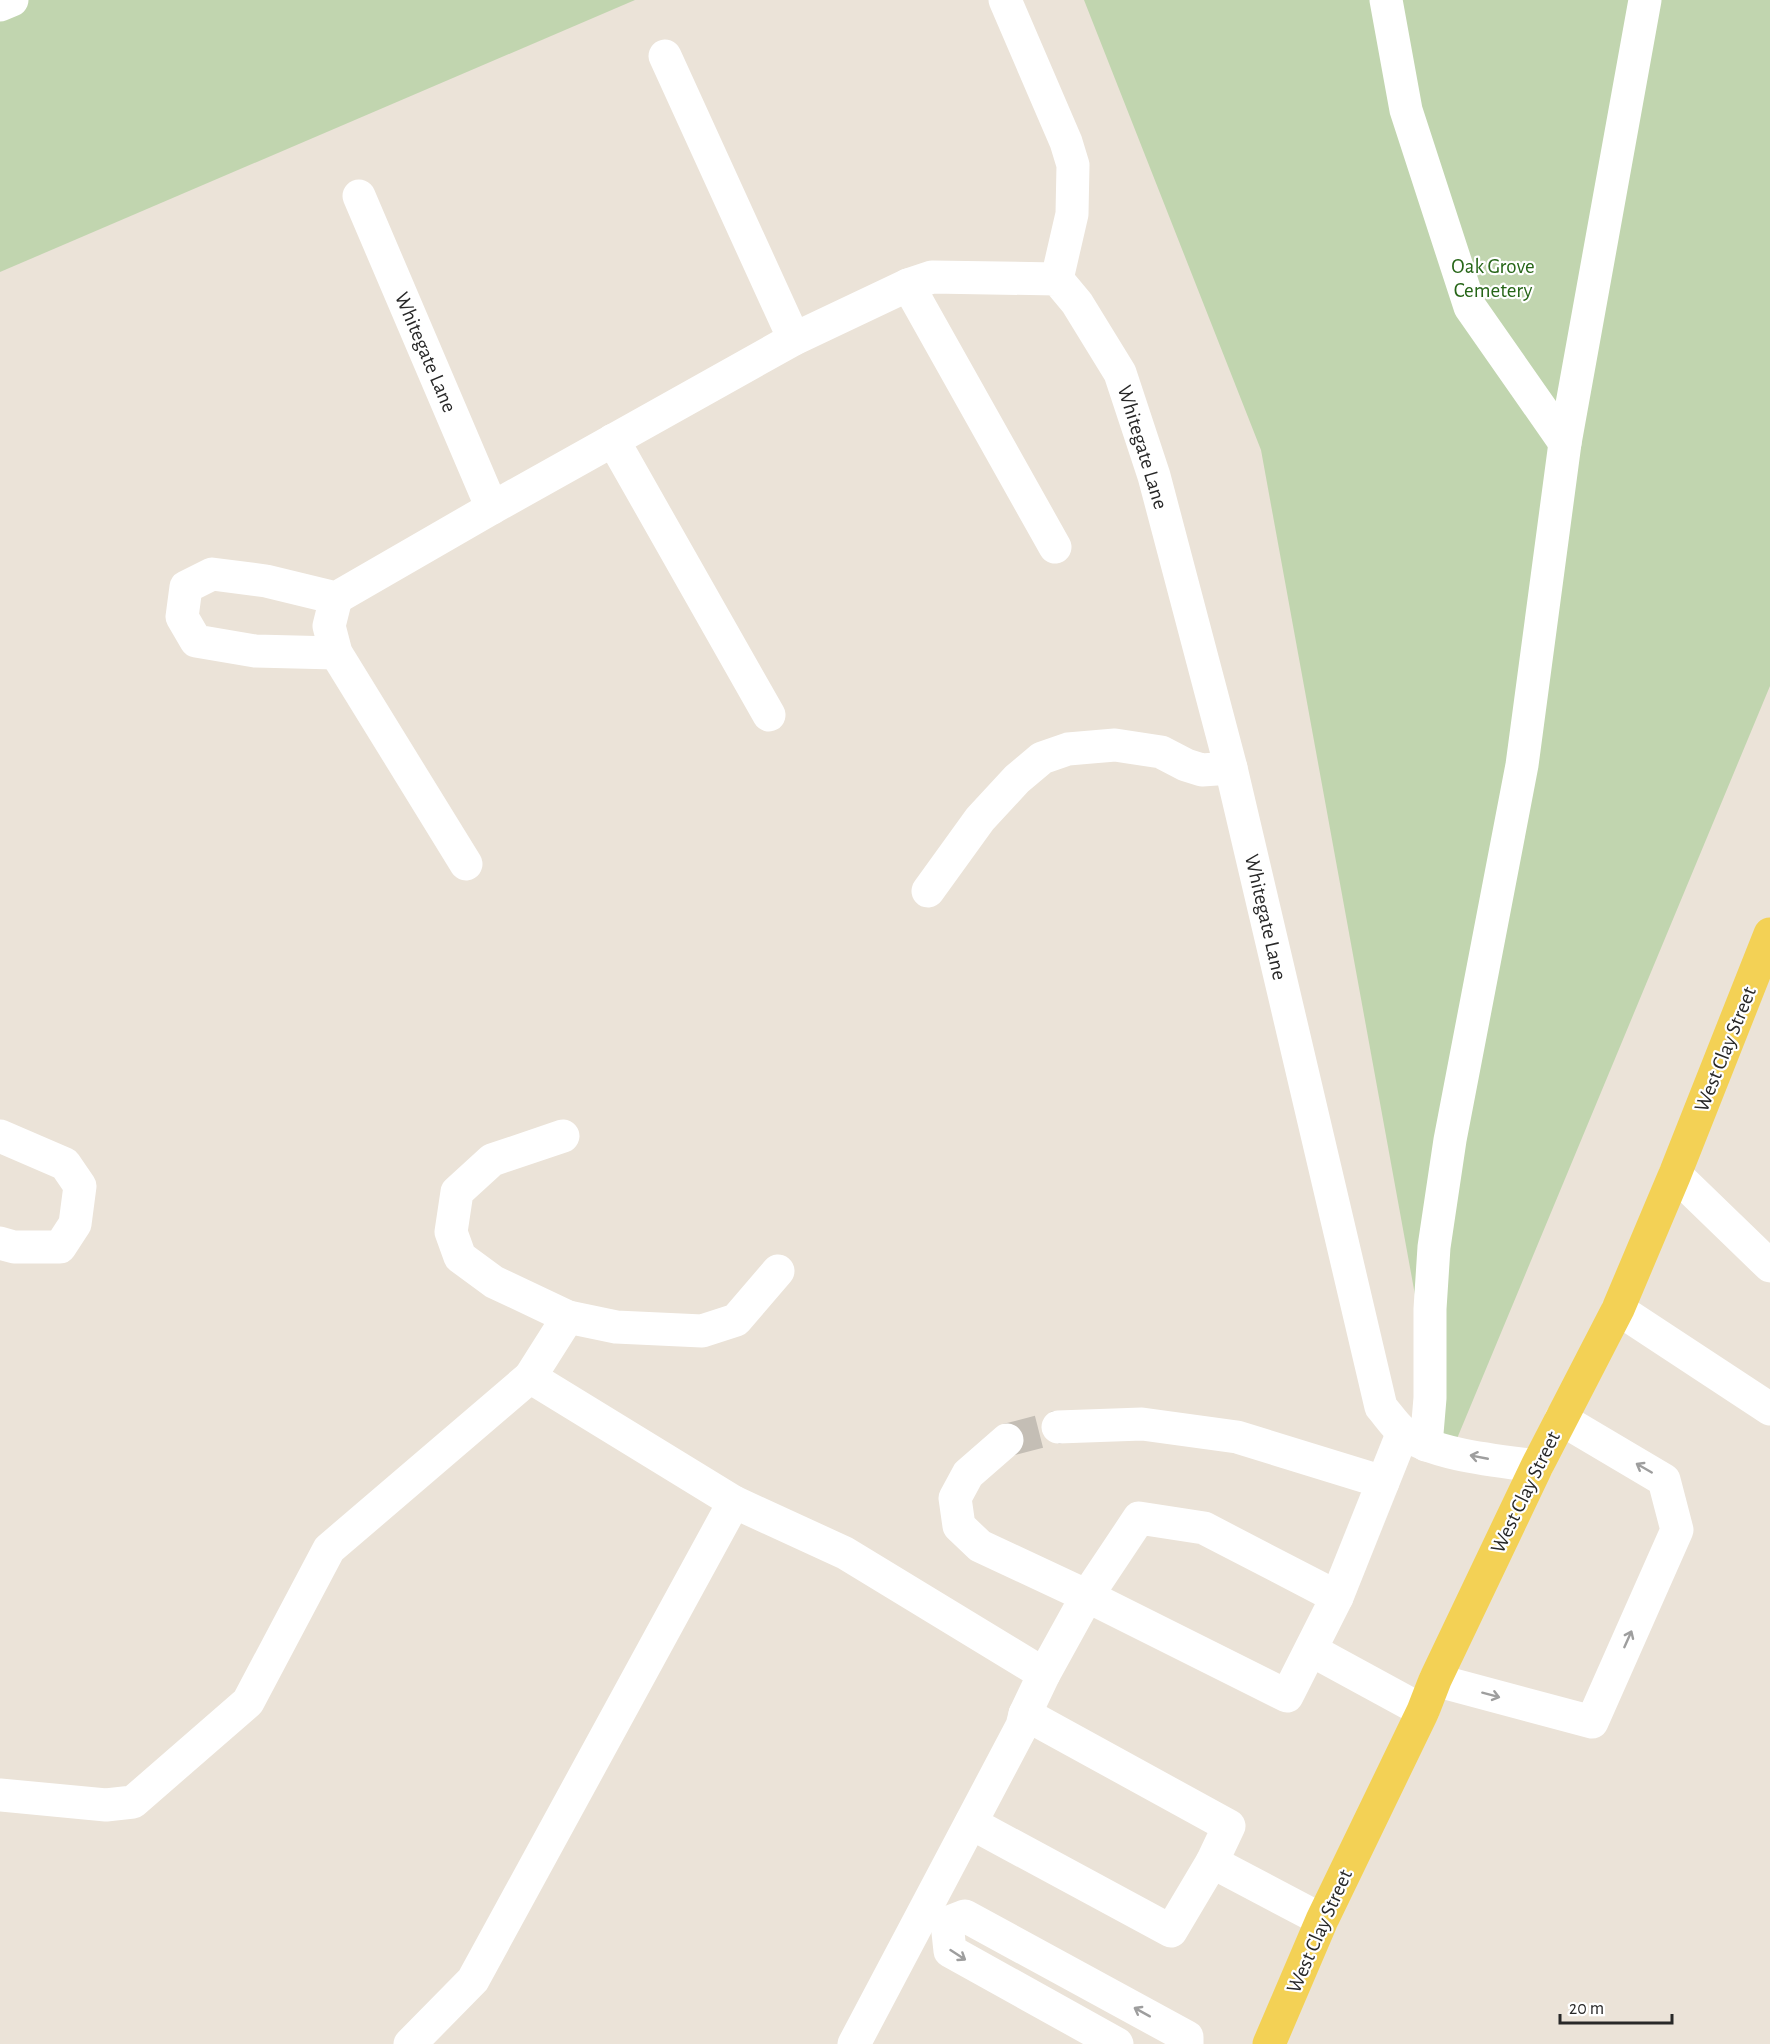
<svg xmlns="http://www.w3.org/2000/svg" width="1770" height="2044" font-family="'Alegreya Sans',sans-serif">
<rect width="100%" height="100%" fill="#ebe3d8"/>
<g fill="#c1d5af">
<path d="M0,0H635L0,272Z"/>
<path d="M1084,0H1770V686L1446,1465L1261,450Z"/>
</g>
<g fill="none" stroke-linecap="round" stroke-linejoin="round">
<path stroke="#c4beb5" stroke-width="33" stroke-dasharray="33 16" stroke-linecap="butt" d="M1007,1440L1058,1427"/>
<g stroke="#fff" stroke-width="33">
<path d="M1005,0L1066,142L1073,165L1072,214L1057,279"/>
<path d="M1386,0L1406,110L1470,307L1565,443"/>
<path d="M0,5L12,0"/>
<path d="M665,56L794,339"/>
<path d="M359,196L492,508"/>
<path d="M908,285L1055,547"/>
<path d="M613,440L769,715"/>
<path d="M336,598L329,626L336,653L466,864"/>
<path d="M336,653L255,651L196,641L182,617L186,587L212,574L266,581L336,598L492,508L794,339L908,285L932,277L1057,279L1077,303L1120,373L1154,476L1231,768L1381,1407C1388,1415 1395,1426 1403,1432C1431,1455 1500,1461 1537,1466"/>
<path d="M928,891L980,819L1017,779L1042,758L1068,749L1115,745L1161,752L1186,765L1202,770L1231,768"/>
<path d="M0,1136L65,1164L80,1186L75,1224L60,1247H14L0,1243"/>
<path d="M1675,1174L1770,1266"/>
<path d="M1618,1309L1770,1409"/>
<path d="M568,1317L616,1327L702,1331L736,1320L778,1271"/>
<path d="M530,1377L568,1317L494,1282L460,1257L451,1232L457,1192L492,1160L563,1136"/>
<path d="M1058,1427L1142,1424L1237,1437L1383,1482"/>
<path d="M1426,1445L1430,1398V1309L1434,1247L1450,1140L1522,765L1565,443L1645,0"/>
<path d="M734,1502L845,1553L1044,1674L1087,1596L1139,1518L1204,1528L1337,1597L1287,1696L1087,1596L980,1546L959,1526L955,1498L968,1474L1007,1440"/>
<path d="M1337,1597L1403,1432"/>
<path d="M1311,1650L1423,1711"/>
<path d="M1435,1680L1592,1722L1677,1530L1664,1480L1561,1419"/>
<path d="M1025,1714L1229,1826L1212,1862L1322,1920"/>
<path d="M0,1795L106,1805L133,1802L248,1702L329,1549L530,1377L734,1502L473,1980L410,2044"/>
<path d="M971,1823L1171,1931L1212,1862"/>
<path d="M854,2044L1022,1726L1025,1714L1044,1674"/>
<path d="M1117,2044L950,1951L947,1923L965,1916L1187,2037V2044"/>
</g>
<path stroke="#f3d155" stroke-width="33" d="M1269,2044L1322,1920L1423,1711L1435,1680L1537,1466L1618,1309L1675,1174L1770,934"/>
</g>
<defs><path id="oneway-shaft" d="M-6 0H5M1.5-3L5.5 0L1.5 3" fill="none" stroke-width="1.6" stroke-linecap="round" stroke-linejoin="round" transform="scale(1.5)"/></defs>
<g stroke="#9e9e9e">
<use href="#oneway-shaft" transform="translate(1479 1457) rotate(-169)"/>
<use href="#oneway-shaft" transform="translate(1644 1468) rotate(-150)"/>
<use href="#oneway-shaft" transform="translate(1628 1639) rotate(-66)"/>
<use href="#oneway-shaft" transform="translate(1491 1695) rotate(15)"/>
<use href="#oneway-shaft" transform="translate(958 1955) rotate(33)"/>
<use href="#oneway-shaft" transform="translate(1142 2012) rotate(-151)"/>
</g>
<g text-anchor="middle" stroke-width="4.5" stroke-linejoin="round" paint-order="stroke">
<g font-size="21" fill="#266517" stroke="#fff">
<text x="1493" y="273">Oak Grove<tspan x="1493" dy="24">Cemetery</tspan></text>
</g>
<g font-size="21" fill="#282828" stroke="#fff">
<text transform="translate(426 352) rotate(67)" y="7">Whitegate Lane</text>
<text transform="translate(1143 447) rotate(73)" y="7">Whitegate Lane</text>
<text transform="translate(1266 917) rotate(77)" y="7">Whitegate Lane</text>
<text transform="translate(1725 1049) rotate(-68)" y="7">West Clay Street</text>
<text transform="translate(1525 1492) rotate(-64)" y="7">West Clay Street</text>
<text transform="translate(1319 1931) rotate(-66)" y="7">West Clay Street</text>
</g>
</g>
<path d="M1560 2014v9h112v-9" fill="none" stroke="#282828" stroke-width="3"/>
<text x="1569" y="2014" font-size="18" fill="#282828" stroke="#ffffff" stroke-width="4.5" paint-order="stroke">20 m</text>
</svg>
